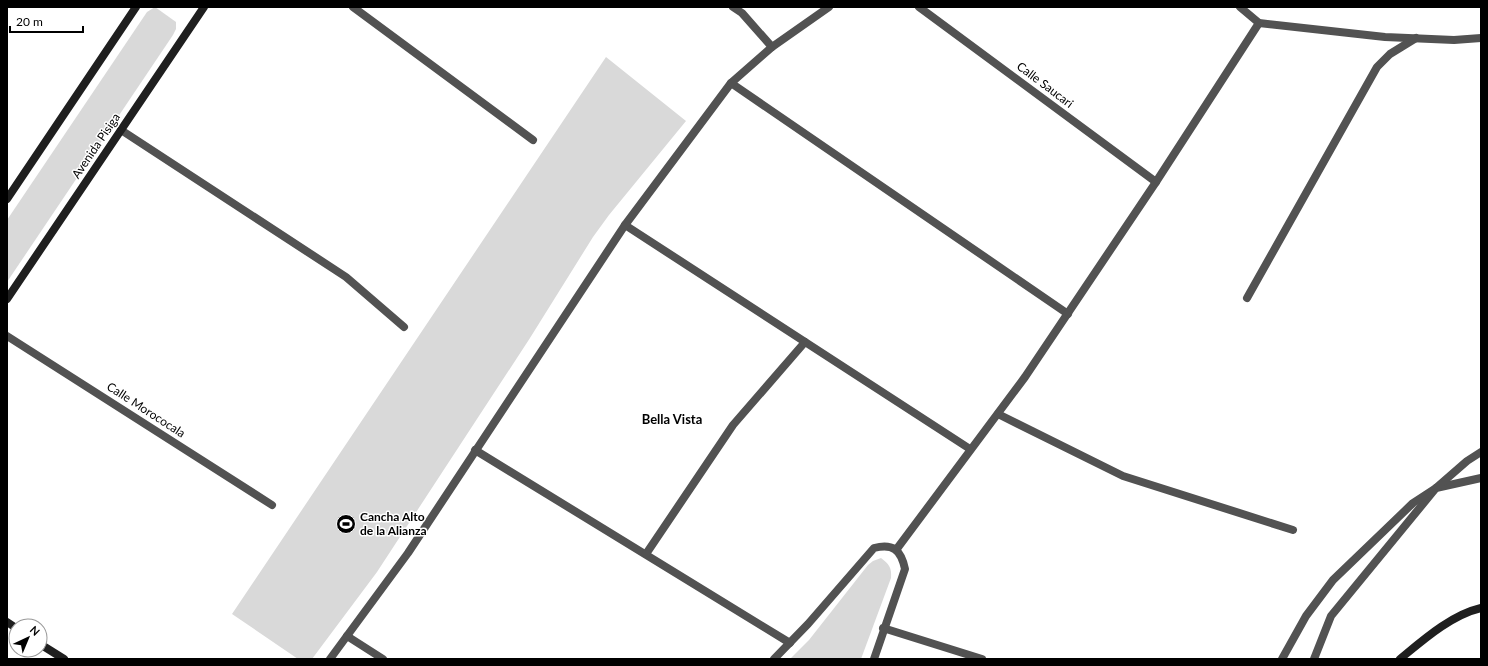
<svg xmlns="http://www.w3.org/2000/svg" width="1488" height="666" font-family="Lato,sans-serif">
<rect width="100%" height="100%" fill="#fff"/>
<g fill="#d9d9d9">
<path d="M155,7L176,22V29L173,35L7,282V220L147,12Z"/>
<path d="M606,57L686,121L609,215L593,237L530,338L409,523L377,572L312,659H298L232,614Z"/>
<path d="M881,558C889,564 892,568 891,578L861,659H790L809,640L868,565L873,561Z"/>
</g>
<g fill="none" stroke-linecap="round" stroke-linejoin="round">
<g stroke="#525252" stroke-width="8">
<path d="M1247,298L1377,67L1390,54L1416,38"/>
<path d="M998,414L1123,476L1293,530"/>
<path d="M883,628L982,659"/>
<path d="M1314,659L1331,616L1436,488L1481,478"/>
</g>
<g stroke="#525252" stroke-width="8">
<path d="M353,7L533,140"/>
<path d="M733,7L742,13L772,47"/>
<path d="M919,7L1156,182"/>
<path d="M1240,7L1259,23L1385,37L1454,40L1481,38"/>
<path d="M731,83L1068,314"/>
<path d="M121,130L346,277L404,327"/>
<path d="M625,225L970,449"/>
<path d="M7,336L272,505"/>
<path d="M475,450L790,643"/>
<path d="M896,550L1025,377L1156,182L1259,23"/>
<path d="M646,554L733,425L805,342"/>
<path d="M347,636L383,659"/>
<path d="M330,659L408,553L625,225L731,83L772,47L829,7"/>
<path d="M774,659L808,624L874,548C893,543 901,550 905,569L874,659"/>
<path d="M1282,659L1306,616L1333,580L1413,503L1436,488L1467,461L1481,452"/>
</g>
<g stroke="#1f1f1f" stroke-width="8">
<path d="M7,199L136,7"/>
<path d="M7,299L204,7"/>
<path d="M7,622L16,628"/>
<path d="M40,644L64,659"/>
<path d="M1400,659C1423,640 1451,615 1481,608"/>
</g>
</g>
<defs>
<symbol id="stadium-disc" viewBox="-11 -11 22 22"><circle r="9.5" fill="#000" stroke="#fff"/><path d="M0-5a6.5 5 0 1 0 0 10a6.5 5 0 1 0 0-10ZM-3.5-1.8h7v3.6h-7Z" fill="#fff"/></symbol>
</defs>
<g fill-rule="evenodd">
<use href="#stadium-disc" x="335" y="513" width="22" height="22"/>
</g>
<g text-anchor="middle" stroke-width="3" stroke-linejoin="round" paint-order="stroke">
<g font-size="12" fill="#000" stroke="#fff">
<text transform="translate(1045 85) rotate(37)" y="4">Calle Saucari</text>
<text transform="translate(96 146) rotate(-56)" y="4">Avenida Pisiga</text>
<text transform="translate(146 410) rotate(33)" y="4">Calle Morococala</text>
</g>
<g font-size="12" font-weight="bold" fill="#000" stroke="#fff" text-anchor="start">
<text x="360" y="521">Cancha Alto<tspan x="360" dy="14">de la Alianza</tspan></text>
</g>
<g font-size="13" font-weight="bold" fill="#000" stroke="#fff">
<text x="672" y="424">Bella Vista</text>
</g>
</g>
<rect width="1488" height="666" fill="none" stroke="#000000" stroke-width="16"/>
<g transform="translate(28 638) rotate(44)"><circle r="19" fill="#ffffff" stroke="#999999"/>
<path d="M0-3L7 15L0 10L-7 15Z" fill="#000000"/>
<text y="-6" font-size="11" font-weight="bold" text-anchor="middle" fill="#000000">N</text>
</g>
<path d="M10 26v6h73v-6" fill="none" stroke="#000000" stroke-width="2"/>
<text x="16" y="26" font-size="12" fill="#000000" stroke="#ffffff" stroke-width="3" paint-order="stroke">20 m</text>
</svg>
